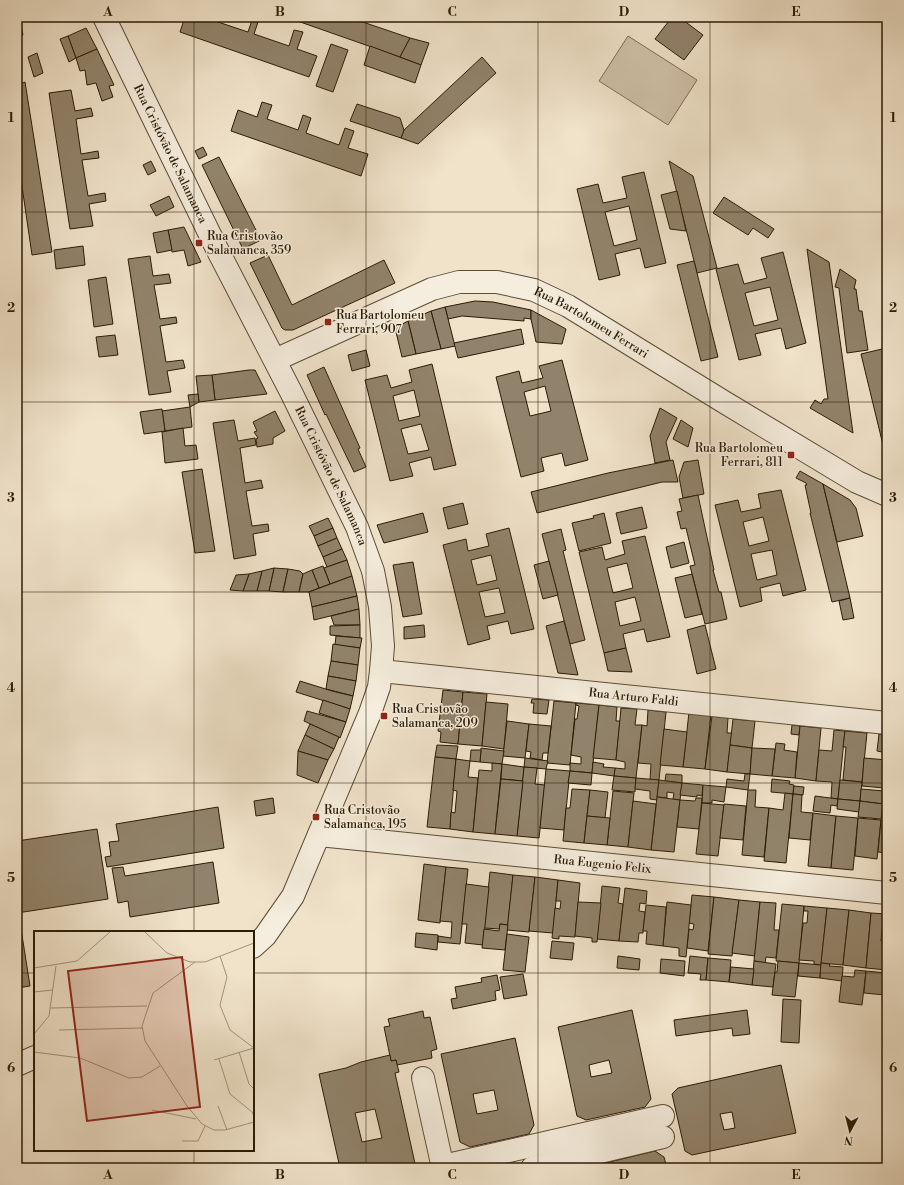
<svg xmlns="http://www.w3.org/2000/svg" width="904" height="1185" font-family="'Libre Bodoni',serif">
<rect width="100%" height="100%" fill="#f0e3ca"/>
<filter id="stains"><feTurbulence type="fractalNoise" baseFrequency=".005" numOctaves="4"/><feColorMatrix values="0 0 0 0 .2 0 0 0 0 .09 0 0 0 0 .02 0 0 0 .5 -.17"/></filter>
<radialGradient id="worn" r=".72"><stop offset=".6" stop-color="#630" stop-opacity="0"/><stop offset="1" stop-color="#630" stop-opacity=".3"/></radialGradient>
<path fill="#cfc1a8" stroke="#7d6e56" d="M628,36L697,80L668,125L599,81Z"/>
<g fill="#91836b" stroke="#2b1b04" fill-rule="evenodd">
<path d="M185,17L206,18V17H217L215,21L248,32L253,17H254L259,19L254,34L289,46L294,30L303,32L297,49L317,56L309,77L180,32Z"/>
<path d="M286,17H348L410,38L400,57Z"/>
<path d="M672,17H679L703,35L684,60L655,39Z"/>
<path d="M21,26L23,35H17V27Z"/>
<path d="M86,28L97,49L76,58L68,36Z"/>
<path d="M68,36L76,58L69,62L60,39Z"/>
<path d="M410,38L429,43L421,65L400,57Z"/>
<path d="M331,44L348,50L333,92L316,86Z"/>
<path d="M370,46L421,65L415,83L364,65Z"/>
<path d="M97,49L114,85L109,86L113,97L102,101L96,83L87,85L85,70L80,71L76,58Z"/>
<path d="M37,53L43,73L34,77L28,57Z"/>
<path d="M482,57L496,73L418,144L401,138L404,130Z"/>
<path d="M25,82L52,252L32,255L17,152V88H18V85Z"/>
<path d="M71,90L75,111L91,108L93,116L76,119L81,154L98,151L99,158L82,160L88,196L105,193L106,201L89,204L93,226L70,229L49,93Z"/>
<path d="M262,102L272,105L267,119L298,130L303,115L311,118L306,133L339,145L345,128L354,131L348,148L368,154L361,176L231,131L238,110L257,117Z"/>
<path d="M357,104L400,118L404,130L401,138L350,121Z"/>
<path d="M203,147L207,155L199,159L195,151Z"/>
<path d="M219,157L261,240L243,249L202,165Z"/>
<path d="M151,161L156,171L148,175L143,165Z"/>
<path d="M669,161L693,176L717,268L697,273Z"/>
<path d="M644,172L666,263L645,268L640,248L615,254L620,275L599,280L577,189L598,184L603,203L627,198L622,177ZM629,206L637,240L614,246L605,212Z"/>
<path d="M677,191L686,231L670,229L661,195Z"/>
<path d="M169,196L174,207L156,216L150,205Z"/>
<path d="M724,197L774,229L768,238L753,228L748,235L713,213Z"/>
<path d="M184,227L201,262L188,266L184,250L172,252L168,230Z"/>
<path d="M168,230L172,250L157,253L153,233Z"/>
<path d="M83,246L85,265L56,269L54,250Z"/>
<path d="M807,249L829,262L853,433L810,408L815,400L821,404L824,399H828Z"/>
<path d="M783,252L806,343L786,349L781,328L755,334L761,355L739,360L716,269L738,264L744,284L767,278L761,258ZM770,287L778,320L754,326L745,293Z"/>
<path d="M268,255L292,305L384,260L395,283L293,330H285L282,328L250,263Z"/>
<path d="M150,256L153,276L169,274L171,283L154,285L160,319L176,317L177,323L160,326L166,362L183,360L185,368L167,371L171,392L149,395L128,259Z"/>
<path d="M694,261L718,357L701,361L677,265Z"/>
<path d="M840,269L856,280L854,289H856L859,311H862L868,350L847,353L839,288L835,287Z"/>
<path d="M106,277L113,324L94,327L88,280Z"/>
<path d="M475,301L493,302L531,310V319L524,318V321L462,316L448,319L445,307Z"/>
<path d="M445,307L455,346L441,349L431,311Z"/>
<path d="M531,310L566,329L562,344L536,342L531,319Z"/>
<path d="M431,311L441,349L416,354L408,321Z"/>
<path d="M408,321L416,354L402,357L395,328Z"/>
<path d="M521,329L524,344L458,358L454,343Z"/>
<path d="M115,335L118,355L99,357L96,337Z"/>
<path d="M882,349L887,365V444L883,445L861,354Z"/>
<path d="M366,350L370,366L352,371L348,355Z"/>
<path d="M562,360L588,460L565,466L562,453L541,458L544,471L521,477L496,377L519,371L522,383L543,378L539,366ZM545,386L551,411L530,416L524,392Z"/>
<path d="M432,364L456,465L434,470L431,457L409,463L413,476L390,481L365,380L387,375L391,388L412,382L409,370ZM414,390L420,416L399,421L393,396ZM421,424L429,450L408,454L401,429Z"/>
<path d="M324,367L360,448L358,449L366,467L354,472L326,414L325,415L307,375Z"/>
<path d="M249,370H255L267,394L215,400L212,375Z"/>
<path d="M212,375L215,400L199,402L196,376Z"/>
<path d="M198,394L199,402L190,407L188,395Z"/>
<path d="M190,407L192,427L165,431L162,411Z"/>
<path d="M660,408L677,418L666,442L670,460L655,463L650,436Z"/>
<path d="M162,409L165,431L144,434L140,412Z"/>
<path d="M275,411L285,431L273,438V444L257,447L256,439L258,438L254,432L257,431L253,422Z"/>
<path d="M234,420L238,441L255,438L256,445L240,448L245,483L261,480L263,488L246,491L252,526L268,524L269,531L253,534L256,555L234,559L213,423Z"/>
<path d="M681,420L693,428L688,447L673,439Z"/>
<path d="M183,428L185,446L196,445L198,459L165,463L162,432Z"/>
<path d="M673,460L678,482H662L537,513L531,492L608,473Z"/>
<path d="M698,460L704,494L683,498L679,477L684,462Z"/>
<path d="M202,469L215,551L195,553L182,472Z"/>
<path d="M800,471L823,484L850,598L832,602L810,513H811L805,485H807L806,483L796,478Z"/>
<path d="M823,484L850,500L856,508L863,536L837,542Z"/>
<path d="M781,490L806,590L783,596L780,583L760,588L762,601L740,607L715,505L738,500L741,512L761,508L758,494ZM763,517L769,541L749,546L743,522ZM772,550L777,575L757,580L751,554Z"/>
<path d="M698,495L714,570H713L719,592H721L727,619L705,624L690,566L695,565L686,528L681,529L677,512L682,511L679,499Z"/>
<path d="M463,503L468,524L448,529L443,508Z"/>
<path d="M642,507L647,528L621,534L616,513Z"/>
<path d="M423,513L428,532L384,543L377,525Z"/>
<path d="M604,513L611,543L579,551L572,523L594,518L593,516Z"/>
<path d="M328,518L333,528L314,536L309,526Z"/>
<path d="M333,528L337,538L318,546L314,536Z"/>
<path d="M509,528L534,629L511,634L508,621L487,626L490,639L468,645L443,545L466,539L468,551L489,546L486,534ZM491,555L497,580L477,585L471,560ZM499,588L505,613L485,617L479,592Z"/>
<path d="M561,529L566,550L563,551L585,640L570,644L542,534Z"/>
<path d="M645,536L670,637L647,642L644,629L623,634L626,648L604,653L579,552L602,547L605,560L625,554L622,541ZM627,563L633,588L613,593L607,568ZM635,597L641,621L620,626L615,602Z"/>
<path d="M337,538L342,549L323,557L318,546Z"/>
<path d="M684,542L689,563L671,568L666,547Z"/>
<path d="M342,549L347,560L327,567L323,557Z"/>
<path d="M347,560L352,576L330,584L324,568Z"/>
<path d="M549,561L558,595L543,599L534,565Z"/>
<path d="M413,562L422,614L403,617L393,565Z"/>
<path d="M323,566L330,584L319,588L312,570Z"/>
<path d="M274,568L288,569L283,592L269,591Z"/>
<path d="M274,568L269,591H257L262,571Z"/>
<path d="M288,569L300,571L303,574L299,592H283Z"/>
<path d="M312,570L319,588L309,592H299L303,574Z"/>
<path d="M262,571L257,591H243L249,574Z"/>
<path d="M249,574L243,591L230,590L236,575Z"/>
<path d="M692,574L702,614L685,618L675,578Z"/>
<path d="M352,576L357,596L312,607L309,592Z"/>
<path d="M357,596L359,609L314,620L312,607Z"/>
<path d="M850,598L854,618L843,620L839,601Z"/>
<path d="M359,609L360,625H334L331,616Z"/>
<path d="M564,621L570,644L578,675L558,673L546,626Z"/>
<path d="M360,625V638L330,635V626Z"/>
<path d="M424,625L425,637L404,639V627Z"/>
<path d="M705,625L716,669L697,674L687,630Z"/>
<path d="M336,636L362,638L360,648L335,645Z"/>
<path d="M333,644L360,648L358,665L331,661Z"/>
<path d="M626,648L632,672L608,671L604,653Z"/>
<path d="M331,661L358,665L356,681L328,676Z"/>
<path d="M328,676L356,681L353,696L326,689Z"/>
<path d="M300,681L332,691L353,696L350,709L296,692Z"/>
<path d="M443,690L463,692L458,744L440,742L441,732L438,731Z"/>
<path d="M463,692L487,694L482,746L458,744Z"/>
<path d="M532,699L549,700L547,714L533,713L534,703H531Z"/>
<path d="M323,700L350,709L346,722L319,713Z"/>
<path d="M554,701L576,703L570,765L547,763Z"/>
<path d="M486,702L508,704L504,749L482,746Z"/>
<path d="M576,703L599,705L592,773L570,771V763L581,764V757L571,755L575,719H577L579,706L576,705Z"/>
<path d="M599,705L617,707L616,721H620L616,760L593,758Z"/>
<path d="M621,708L637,709L635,725H642L636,778L614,776L615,768L625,769V762L616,760Z"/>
<path d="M648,710L666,712L659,780H650L651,764L638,763L642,725L647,726Z"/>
<path d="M307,711L346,722L340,738L304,721Z"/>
<path d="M689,712L711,714L705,769L683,767Z"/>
<path d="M712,716L728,718L727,733H732L727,772L705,769Z"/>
<path d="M733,719L755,721L752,748L730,745Z"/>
<path d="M507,721L529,724L525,758L503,756Z"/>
<path d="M310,724L339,737L334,749L305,735Z"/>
<path d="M529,724L551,726L548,753H543L542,760L530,758L531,752L526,751Z"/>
<path d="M792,725L800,726L799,735L791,734Z"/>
<path d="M800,726L821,728L816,781L795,778Z"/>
<path d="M664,729L687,732L683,767L660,765Z"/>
<path d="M834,730L845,731L838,799L831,798L832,782L816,781L819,750L832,751Z"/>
<path d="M845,731L867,733L862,782L843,780L846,747H843Z"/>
<path d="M879,734L887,735V753L877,751Z"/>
<path d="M305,735L334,749L328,760L298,751Z"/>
<path d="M776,743L785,744L784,750L797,752L795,778L772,776Z"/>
<path d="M437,745L458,746L456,759L435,757Z"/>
<path d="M730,745L752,748L750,774L727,772Z"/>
<path d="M481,748L504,751L502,764L480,762Z"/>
<path d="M752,748L775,749L772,776L750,774Z"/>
<path d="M471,750H481L480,762L470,761Z"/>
<path d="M298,751L328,760L318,783L297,775Z"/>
<path d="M435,757L456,759L450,829L427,827Z"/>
<path d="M525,758L548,761L546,769L524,767Z"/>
<path d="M864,758L887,760L884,788L862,786Z"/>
<path d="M456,759L470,761L468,777L478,778L473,832L450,829L451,812L455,813L457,791L453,790Z"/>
<path d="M593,762L604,764L603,767L615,768L614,776L592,773Z"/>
<path d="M492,763L502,764L495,834L473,832L479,770L492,771Z"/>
<path d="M502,764L524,767L523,781L501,779Z"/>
<path d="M524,767L537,768L535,784L545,785L539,838L517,836Z"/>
<path d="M546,769L570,771L564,830L540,828Z"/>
<path d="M570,771L592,773L591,785L568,783Z"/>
<path d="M666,774L682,775V783L665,781Z"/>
<path d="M745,774H750L748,790L726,787L727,779L744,781Z"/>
<path d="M614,776L636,778L635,792L612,790Z"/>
<path d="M636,778L659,780L657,800L650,799V791L635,789Z"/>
<path d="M501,779L523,781L517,836L495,834Z"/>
<path d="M772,779L790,781L789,784L794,785L793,794L771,792Z"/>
<path d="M659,780L682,783L680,800L673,799L674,793L667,792V798L657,797Z"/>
<path d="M840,780L862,782L860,801L838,799Z"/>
<path d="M682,783L703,785L702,796L697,795V797L680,795Z"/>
<path d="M703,785L726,787L724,802L712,800V803H702Z"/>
<path d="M794,786L804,787L803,795L793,794Z"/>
<path d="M572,789L590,790L584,843L563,841L566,808H570Z"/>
<path d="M861,789L884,791L883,804L860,801Z"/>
<path d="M590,790L608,792L605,818L587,816Z"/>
<path d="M748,790H756L755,807L769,808L764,857L742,855Z"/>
<path d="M613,791L634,793L628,847L607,845Z"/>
<path d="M884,792H887V804H883Z"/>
<path d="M785,793L793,794L786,863L764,861L769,808L783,810Z"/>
<path d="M793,794L802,795L801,812L813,813L810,840L789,838Z"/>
<path d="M815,796L838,799L837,806L831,805L830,813L813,811Z"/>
<path d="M657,797L680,800L674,852L651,850Z"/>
<path d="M273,798L275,813L256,816L254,801Z"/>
<path d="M696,798H702L699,829L677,827L680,800L695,801Z"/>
<path d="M838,799L860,801L859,812L837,809Z"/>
<path d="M633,801L656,804L651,850L628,847Z"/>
<path d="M860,801L883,804L881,819L858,817Z"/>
<path d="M702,803L724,805L718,856L696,854Z"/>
<path d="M724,804L746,806L743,840L720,838Z"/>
<path d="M883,804H887V818L882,817Z"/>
<path d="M218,807L224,848L107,867L105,857L111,856L109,842L119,841L116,824Z"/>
<path d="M813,813L836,816L831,868L808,866Z"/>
<path d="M587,816L610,818L607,845L584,843Z"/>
<path d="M836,816L858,818L853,870L831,868Z"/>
<path d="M858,818L881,820L877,859L855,856Z"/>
<path d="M881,820H887V853L878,852Z"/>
<path d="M97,829L108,899L17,913V841Z"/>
<path d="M213,862L219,903L130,917L128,901L118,903L112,868L123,867L125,876Z"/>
<path d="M424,864L446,867L440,923L418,920Z"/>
<path d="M446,867L468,869L460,944L438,942V936L451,938L452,922L440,921Z"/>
<path d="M490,872L513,875L508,925L500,924V929L484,928Z"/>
<path d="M513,875L535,877L529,932L507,930Z"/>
<path d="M535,877L558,880L553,933L529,931Z"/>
<path d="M558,880L580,883L575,937L559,936V939L552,938L555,908L560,909L561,901H556Z"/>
<path d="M466,884L489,887L483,945L465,943L467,924H462Z"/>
<path d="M602,886L620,888L618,903L623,904L619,941L597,939Z"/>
<path d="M625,888L647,891L646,904L640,903L639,911L645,912L643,933H639L638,942L619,941Z"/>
<path d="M692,895L714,897L708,951L687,948L689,929L693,930L694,924L689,923Z"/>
<path d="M714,897L739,900L732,956L708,954Z"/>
<path d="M739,900L760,902L755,956L732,953Z"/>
<path d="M578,902L601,903L597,942H592V938L575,936Z"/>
<path d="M667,902L691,905L686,957L679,956V948L663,946Z"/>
<path d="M760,902L776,903L774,930H779L776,958L766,957L765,963L754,961Z"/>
<path d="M782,904L804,906L799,963L776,961Z"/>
<path d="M646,905L666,907L663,946L646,944L647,931H643Z"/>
<path d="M804,906L827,908L821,965L814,964V961L799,960L803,923H807L808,911H804Z"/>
<path d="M827,908L849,910L843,965L821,963Z"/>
<path d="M849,910L871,913L866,968L843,965Z"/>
<path d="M871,913L887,914V931L882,930L881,941H887V970L866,968Z"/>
<path d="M17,916H19L30,986L17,988Z"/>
<path d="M500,924L508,925L505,950L482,948L484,929L499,931Z"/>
<path d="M416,933L438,935L437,950L415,947Z"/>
<path d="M507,934L529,937L525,972L503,970Z"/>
<path d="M552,941L574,943L572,960L550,958Z"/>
<path d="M618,956L640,959L639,970L617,968Z"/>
<path d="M690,956L708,958L706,980H700L701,974L688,973Z"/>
<path d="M708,958L731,960L729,982L706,980Z"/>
<path d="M661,959L685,961L684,976L660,973Z"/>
<path d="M754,961L776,964L773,987L752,985Z"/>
<path d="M778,961L799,963L795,997L772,995L775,972H777Z"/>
<path d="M799,963L821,965L820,978L798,976Z"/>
<path d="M821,963L830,964L829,966L843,967L842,981L820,978Z"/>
<path d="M731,967L754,969L752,985L729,982Z"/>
<path d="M855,970L866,971L862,1005L839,1002L842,976L854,977Z"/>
<path d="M866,971L887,973L885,995L864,993Z"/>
<path d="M523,974L527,995L504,999L500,977Z"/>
<path d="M497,975L500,990L495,991L496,1000L453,1009L451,999L457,998L455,987L482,982L481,978Z"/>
<path d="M783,999L801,1000L799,1043L781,1042Z"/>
<path d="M632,1010L651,1099L645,1107L586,1120L577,1116L558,1027ZM609,1060L612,1073L591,1077L589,1065Z"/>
<path d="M747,1010L750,1034L733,1036L732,1028L676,1036L674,1020Z"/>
<path d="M423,1011L424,1018L430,1017L437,1049L431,1051L432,1058L397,1065L396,1060L391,1061L384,1027L390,1026L388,1019Z"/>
<path d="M515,1038L534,1125L529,1134L470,1147L460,1142L441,1054ZM494,1090L498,1110L477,1114L473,1094Z"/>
<path d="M390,1055L391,1061L396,1060L399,1072L395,1073L416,1168H340L319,1074L346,1068L361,1062ZM375,1109L382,1138L362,1142L355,1113Z"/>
<path d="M781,1065L796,1133L692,1155L685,1151L672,1094L678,1088ZM732,1112L735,1128L724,1130L720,1114Z"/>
<path d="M655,1151L664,1157L667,1168H594L597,1165Z"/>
</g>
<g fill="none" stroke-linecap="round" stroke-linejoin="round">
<defs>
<g id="minor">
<path id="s1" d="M104,17L216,247L291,392L357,527L373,571L380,607L383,646L381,671L379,687L370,713L293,896L265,936L253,947"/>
<path id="s2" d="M275,360L432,289L459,282H497L534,290L568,306L724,402L857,482L887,495"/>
<path id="s3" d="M381,671L887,723"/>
<path id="s4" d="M319,835L887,893"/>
<path d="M17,1065L35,1057"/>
<path d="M423,1078L443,1168"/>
<path d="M443,1166L663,1116"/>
<path d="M532,1168L663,1137"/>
</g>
</defs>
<use href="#minor" stroke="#5c4d36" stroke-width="24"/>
<use href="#minor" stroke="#f5eddd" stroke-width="22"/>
</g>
<path fill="none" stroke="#2b1b04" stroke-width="1" stroke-opacity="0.55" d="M194,17V932M366,17V1168M538,17V1168M710,17V1168M17,212H887M17,402H887M17,592H887M17,783H887M17,973H35M253,973H887M194,1150V1168"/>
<g fill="#8f2418" stroke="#f5eddd" stroke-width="1.5">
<rect x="195" y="239" width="8" height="8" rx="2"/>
<rect x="324" y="318" width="8" height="8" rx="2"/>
<rect x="787" y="451" width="8" height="8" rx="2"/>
<rect x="380" y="712" width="8" height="8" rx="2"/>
<rect x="312" y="813" width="8" height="8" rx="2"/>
</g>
<g text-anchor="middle" stroke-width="3" stroke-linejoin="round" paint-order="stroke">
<g font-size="12" fill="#2b1b04" stroke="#f5eddd">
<text dy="4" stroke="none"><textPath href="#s1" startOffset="152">Rua Cristóvão de Salamanca</textPath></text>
<text dy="4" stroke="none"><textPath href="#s2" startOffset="342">Rua Bartolomeu Ferrari</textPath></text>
<text dy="4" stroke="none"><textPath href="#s1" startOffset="512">Rua Cristóvão de Salamanca</textPath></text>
<text dy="4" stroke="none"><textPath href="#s3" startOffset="254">Rua Arturo Faldi</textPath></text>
<text dy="4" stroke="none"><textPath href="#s4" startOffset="285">Rua Eugenio Felix</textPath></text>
</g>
<g font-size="12" fill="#2b1b04" stroke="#f5eddd" text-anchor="start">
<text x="207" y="240">Rua Cristovão<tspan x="207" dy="14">Salamanca, 359</tspan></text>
<text x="336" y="319">Rua Bartolomeu<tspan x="336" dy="14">Ferrari, 907</tspan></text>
<text x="783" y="452" text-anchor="end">Rua Bartolomeu<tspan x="783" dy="14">Ferrari, 811</tspan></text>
<text x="392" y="713">Rua Cristovão<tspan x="392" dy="14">Salamanca, 209</tspan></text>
<text x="324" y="814">Rua Cristovão<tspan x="324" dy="14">Salamanca, 195</tspan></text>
</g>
</g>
<g transform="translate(34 931)">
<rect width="220" height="220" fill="#f0e3ca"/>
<path fill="none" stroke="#a1937b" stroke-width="1" d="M111,1L133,22L156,31H171L220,12M186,25L193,46L186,74L196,99L220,117M161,31L119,62L108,95L111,110L153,175L168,193L180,199H191L220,191M0,37L43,30L76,1M0,61L19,59M17,77L113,75M25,99L108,97M0,103L15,85L22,35M0,121L46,127L95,147L108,146L126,135M205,121L215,153L220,158M185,128L196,163L218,181L220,185M180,129L220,117M184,175L193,199M118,179L162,188M148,210H164L171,195"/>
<path fill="#8f2418" fill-opacity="0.15" stroke="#8f2418" stroke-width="2" d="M148,26L166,176L53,190L34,40Z"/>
<rect width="220" height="220" fill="none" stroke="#2b1b04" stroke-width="2"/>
</g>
<rect width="904" height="1185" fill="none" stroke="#f0e3ca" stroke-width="44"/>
<g transform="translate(850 1131) rotate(187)" stroke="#f5eddd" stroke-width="3" paint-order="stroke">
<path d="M0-3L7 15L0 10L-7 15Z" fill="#2b1b04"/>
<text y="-6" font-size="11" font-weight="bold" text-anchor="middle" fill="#2b1b04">N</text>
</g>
<rect x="22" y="22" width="860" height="1141" fill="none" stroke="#2b1b04" stroke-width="1.5"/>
<g font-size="13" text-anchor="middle" font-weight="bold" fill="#2b1b04">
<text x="108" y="16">A</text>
<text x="280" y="16">B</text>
<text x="452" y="16">C</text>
<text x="624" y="16">D</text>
<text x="796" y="16">E</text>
<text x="11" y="122">1</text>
<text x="893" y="122">1</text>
<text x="11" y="312">2</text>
<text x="893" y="312">2</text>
<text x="11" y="502">3</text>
<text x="893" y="502">3</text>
<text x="11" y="692">4</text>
<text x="893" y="692">4</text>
<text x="11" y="882">5</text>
<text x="893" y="882">5</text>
<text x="11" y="1072">6</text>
<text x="893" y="1072">6</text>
<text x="108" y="1179">A</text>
<text x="280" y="1179">B</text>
<text x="452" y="1179">C</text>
<text x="624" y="1179">D</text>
<text x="796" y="1179">E</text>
</g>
<rect width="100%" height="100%" filter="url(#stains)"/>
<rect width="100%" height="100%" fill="url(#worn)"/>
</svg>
